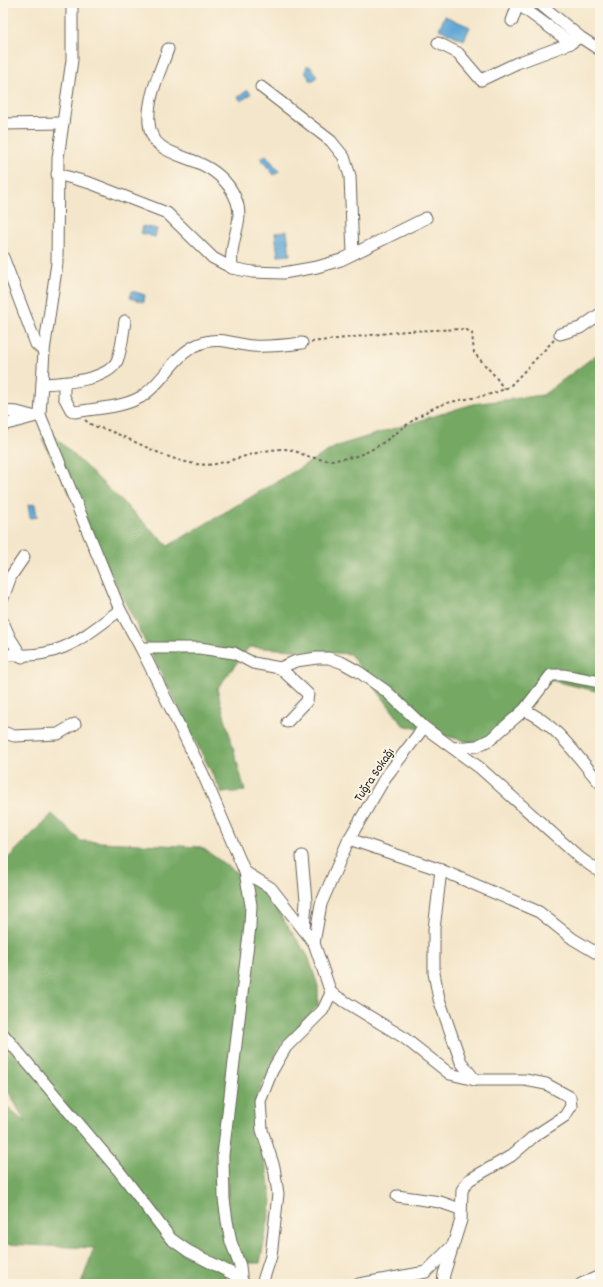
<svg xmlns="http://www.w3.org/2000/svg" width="603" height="1287" font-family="Dekko,sans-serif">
<rect width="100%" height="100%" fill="#fcf5e5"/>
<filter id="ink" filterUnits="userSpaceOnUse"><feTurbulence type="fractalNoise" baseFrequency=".025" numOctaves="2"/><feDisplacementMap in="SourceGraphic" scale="8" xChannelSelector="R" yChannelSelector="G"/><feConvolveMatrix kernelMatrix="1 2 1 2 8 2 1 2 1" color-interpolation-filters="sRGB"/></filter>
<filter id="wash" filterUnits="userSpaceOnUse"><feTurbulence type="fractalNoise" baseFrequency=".012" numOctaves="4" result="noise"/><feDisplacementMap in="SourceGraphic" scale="16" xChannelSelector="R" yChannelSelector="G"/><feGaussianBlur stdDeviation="0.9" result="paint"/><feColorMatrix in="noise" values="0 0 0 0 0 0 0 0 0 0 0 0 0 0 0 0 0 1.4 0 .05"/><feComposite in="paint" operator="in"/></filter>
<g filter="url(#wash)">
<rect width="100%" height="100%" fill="#f4e6ca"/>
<g fill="#74a864" stroke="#486240">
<path d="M600,352V692L542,678L485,746L403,725L350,654L249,647L217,689L245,791L222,793L42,439L50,432L168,546L337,446L473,404L543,395Z"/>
<path d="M52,814L81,841L201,847L265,893L308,956L318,986V1006L281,1044L255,1101L272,1201L260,1263H227L225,1284H81L94,1248L3,1244V1104L26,1123L3,1082V863Z"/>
</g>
<g fill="#5fa7d6" stroke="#3e6279">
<path d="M445,16L470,27L464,40L439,29Z"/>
<path d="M307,66L311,67L317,76L314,80H310L305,72Z"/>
<path d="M248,90L251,94L241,101L238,97Z"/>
<path d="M266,155L279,171L274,175L261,159Z"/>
<path d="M143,226L157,229L155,237L141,233Z"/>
<path d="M287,231L290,255L278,256L275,233Z"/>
<path d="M132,291L145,295L144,302L130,298Z"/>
<path d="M35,504L37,517L30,518L28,505Z"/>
</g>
</g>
<g filter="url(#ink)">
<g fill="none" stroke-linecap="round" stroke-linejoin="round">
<defs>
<g id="minor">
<path d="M72,3V60L58,158L57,263L44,351L40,415L120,610L141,648L203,774L245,872L251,905L250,926L223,1155L224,1199L227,1221L231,1242L240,1266L242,1284"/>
<path d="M539,3L580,37L600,50"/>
<path d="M512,21L518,4L571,43"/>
<path d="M438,43L458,53L481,80L517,63L571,43L580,37"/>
<path d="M168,49C160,72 147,98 149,123C151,153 182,154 203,165C219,173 231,185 237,202C243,220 233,235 232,253C231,258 232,263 232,268"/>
<path d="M261,87L331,141L344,157L350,176L353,254"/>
<path d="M3,124L63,123"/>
<path d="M57,174L90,183L167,213L213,258L232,268L252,272L283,273L317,267L341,260L426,218"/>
<path d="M3,257L36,344L44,351"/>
<path d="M560,334L580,328L600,314"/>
<path d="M64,383V397L71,410L75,412C97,408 121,408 141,397C166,381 175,350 205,342C222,337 236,345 253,346C269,347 286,345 302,343"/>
<path d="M42,384C62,383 107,381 117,361C122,349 123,333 125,321"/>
<path d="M3,411L17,412L32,416"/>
<path d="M3,425L40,415"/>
<path d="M3,598L11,576L24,557"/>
<path d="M3,622L10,638L22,657"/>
<path d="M141,648H199L234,653L253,663L280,668L296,661L317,658H329L343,663L359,672L386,691L424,727L480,768L580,858L600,872"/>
<path d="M3,654C57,661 80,640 120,610"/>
<path d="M280,668L308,694L307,701L287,722"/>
<path d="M524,710C556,723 578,758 600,783"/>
<path d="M3,732L14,736L58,734L75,724"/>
<path d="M454,748L477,746L491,739L524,710L551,675H563L600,682"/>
<path d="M349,839L441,870"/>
<path d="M302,856L306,901L304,930"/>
<path d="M245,872L271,888L314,943L331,993L403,1037L450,1074L475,1080H525L546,1084L570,1097L571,1106L565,1116L533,1137L511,1156L469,1180L462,1190L461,1220L444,1274L443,1284"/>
<path d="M314,943L321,904L349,839L385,778L424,727"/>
<path d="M3,1034L119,1171L171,1239L188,1251L231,1273L244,1283"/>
<path d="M475,1080L461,1062L439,999L434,973V929L441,870L539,912L573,939L600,955"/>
<path d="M397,1196L440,1202L460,1209"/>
<path d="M262,1284L271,1256L278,1194L274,1167L262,1130L260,1101L272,1071L286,1047L323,1010L331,993"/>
<path d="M359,1284L426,1272L451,1247"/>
<path d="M581,1284L600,1276"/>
</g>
</defs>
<use href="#minor" stroke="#686359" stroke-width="13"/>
<g stroke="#686359" stroke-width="2" stroke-dasharray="3 3" stroke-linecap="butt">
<path d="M311,342L406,331L465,329L472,333L474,353L495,376L504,389"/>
<path d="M85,420C97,430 103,427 115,433C144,445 183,469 215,464C238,460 260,449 283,449C294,449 302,455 311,457C327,462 340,460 356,456C387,447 408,418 438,406C462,397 488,399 510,386L554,340"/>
</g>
<use href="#minor" stroke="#fff" stroke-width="11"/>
</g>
</g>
<g text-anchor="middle" stroke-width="4" stroke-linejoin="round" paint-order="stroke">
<g font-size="13" fill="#1c1c1c" stroke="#fcf5e5">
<text transform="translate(373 774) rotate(-56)" y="5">Tuğra Sokağı</text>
</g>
</g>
<rect width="603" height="1287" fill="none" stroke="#fcf5e5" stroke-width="16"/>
</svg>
